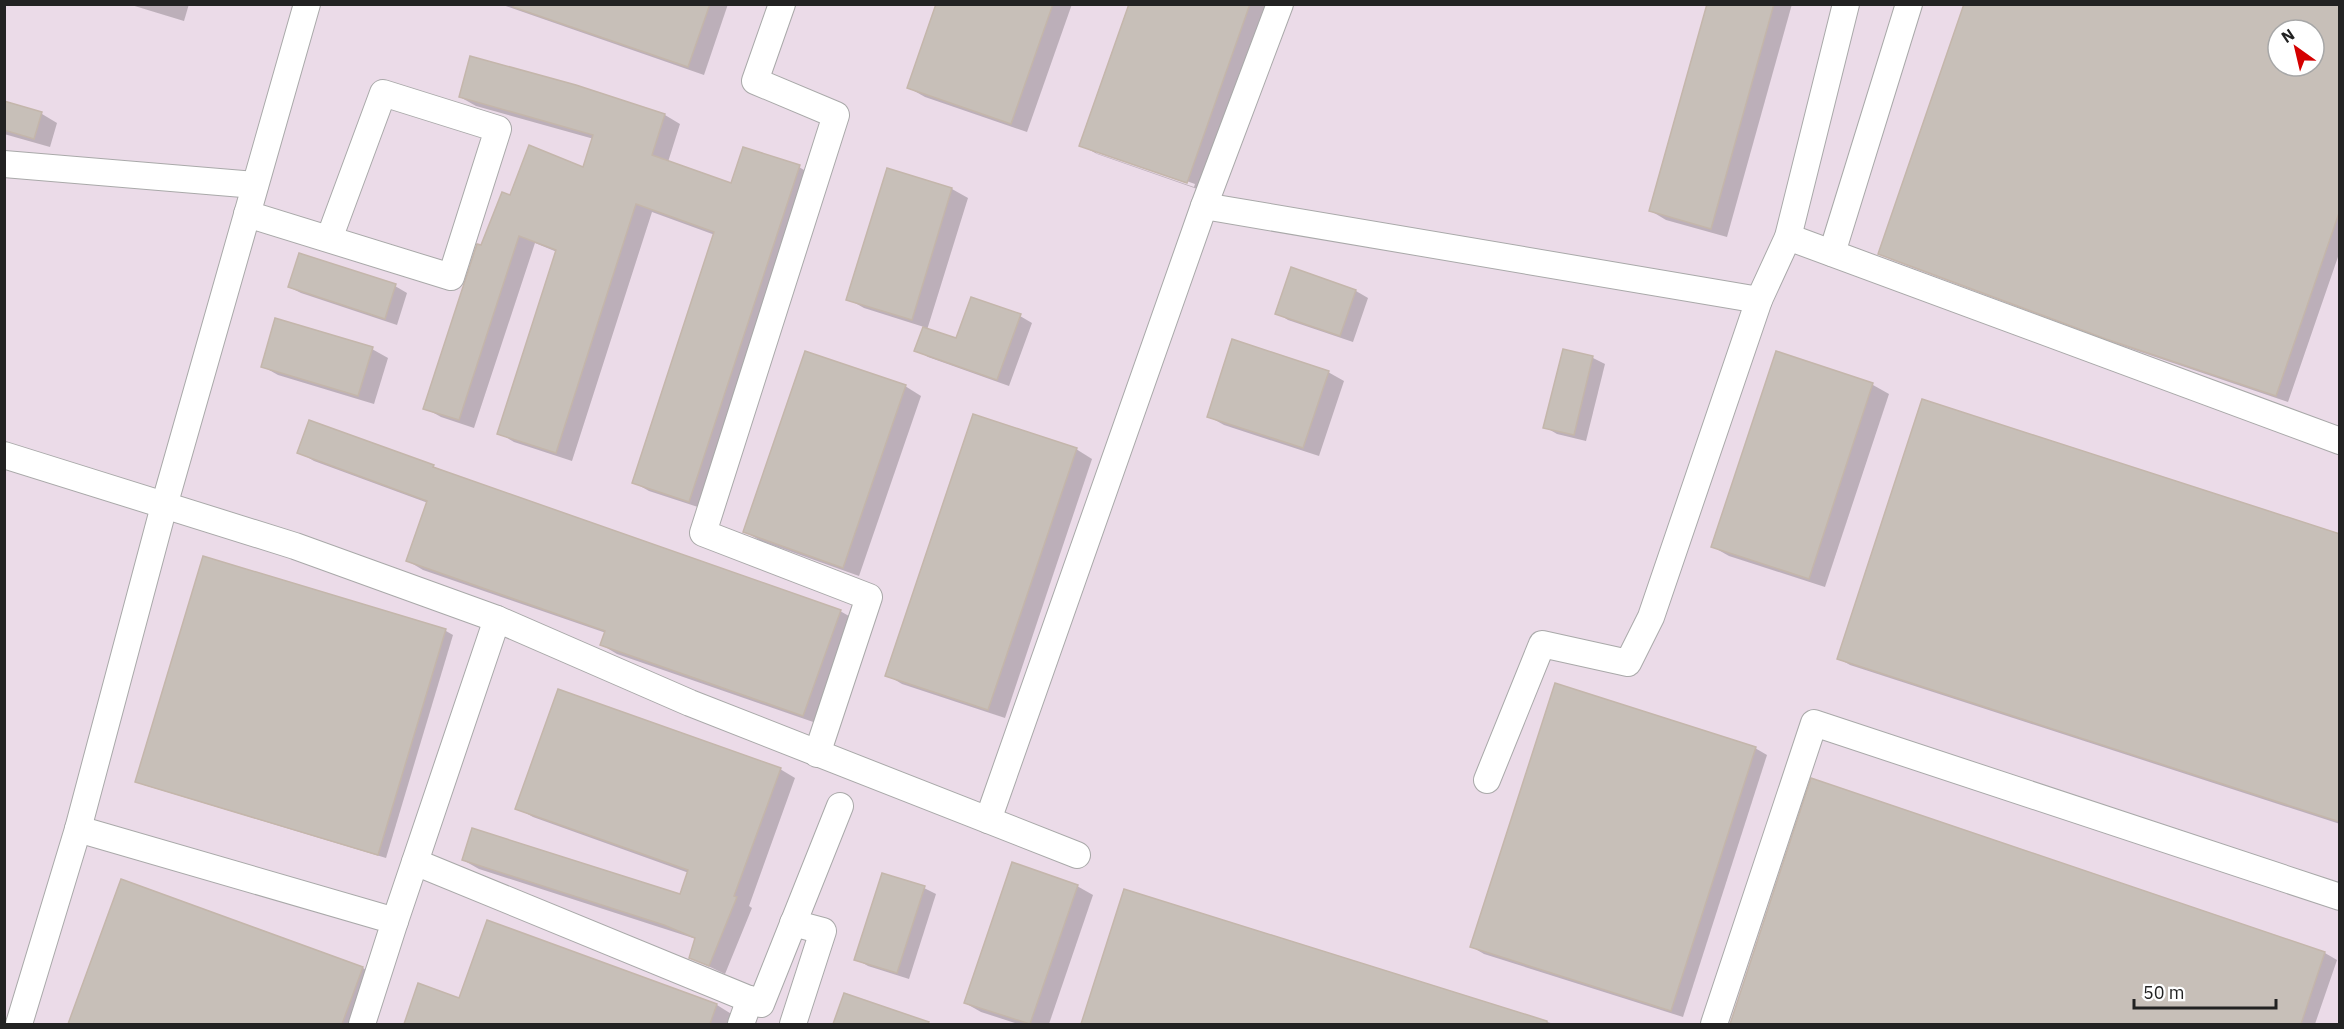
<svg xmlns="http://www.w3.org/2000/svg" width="2344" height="1029" font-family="'IBM Plex Sans',sans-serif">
<rect width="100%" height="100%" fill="#f2efe9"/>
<path fill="#ebdbe8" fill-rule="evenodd" d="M5,5H2339V1024H5ZM2278,30H2314V66H2278Z"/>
<g fill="#0003" fill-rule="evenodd">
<path d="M128,4H189L184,21Z"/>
<path d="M500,4H728L704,75Z"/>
<path d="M938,4H1072L1027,132L925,97L909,88Z"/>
<path d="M1130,4H1269L1203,191L1097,154L1081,145ZM1096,150L1195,184L1194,187L1096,153Z"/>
<path d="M1708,4H1792L1727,237L1666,220L1651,211Z"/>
<path d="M1965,4H2340V251L2288,402L2120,345L1892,260L1880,254ZM2278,30H2314V66H2278Z"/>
<path d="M575,87L665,115L680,124L668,162L732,185L799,167L814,176L704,509L649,491L633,482L715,235L652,212L572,461L514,442L499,433L557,252L535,243L474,428L441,417L425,408L482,247L510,197L584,169L594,139L476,106L460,97Z"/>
<path d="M4,103L42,114L57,123L50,147L4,134Z"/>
<path d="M888,170L952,189L968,198L927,330L957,340L1020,316L1032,323L1009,386L928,357L916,350L924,327L864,308L848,299Z"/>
<path d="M1292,269L1356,291L1368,298L1353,342L1288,320L1277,313Z"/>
<path d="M395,286L407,293L397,325L301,293L289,287Z"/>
<path d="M372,349L388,358L374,404L278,375L262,366Z"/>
<path d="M1564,350L1593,358L1605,364L1586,441L1557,434L1545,427Z"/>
<path d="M1777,353L1873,385L1889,394L1825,587L1729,556L1713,547Z"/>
<path d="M1328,372L1344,381L1319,456L1224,425L1208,416Z"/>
<path d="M905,386L921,396L859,576L761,541L745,532Z"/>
<path d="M1076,449L1092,459L1005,718L902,684L887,675Z"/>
<path d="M299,452L433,466L443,472L840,611L856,620L819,724L617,654L602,645L606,633L423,570L408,561L428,503L314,461Z"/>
<path d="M2340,536V824L1850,665L1838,658Z"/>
<path d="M204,558L446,631L453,635L386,858L144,785L136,781Z"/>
<path d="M1755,748L1767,755L1683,1017L1484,954L1472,947Z"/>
<path d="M780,769L795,778L749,906L752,908L725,974L691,958L696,939L479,869L463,860L681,896L689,873L533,817L517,808Z"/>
<path d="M1812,780L2325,953L2337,960L2315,1024H1731Z"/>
<path d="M122,881L363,968L375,975L357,1024H70Z"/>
<path d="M1077,886L1093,895L1049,1024H1018L981,1012L965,1003Z"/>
<path d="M924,888L936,894L909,979L868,966L856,959Z"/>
<path d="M1125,891L1554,1024H1083Z"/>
<path d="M488,922L717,1005L733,1015L729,1024H405L419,985L460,999Z"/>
<path d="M845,995L919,1020L926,1024H834Z"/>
</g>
<g fill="#c7bfb8" stroke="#c4b6ab" stroke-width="1.5" fill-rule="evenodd">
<path d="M514,4H710L688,67L513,7Z"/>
<path d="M936,4H1053L1011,124L907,88Z"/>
<path d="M1129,4H1250L1187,183L1079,146Z"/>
<path d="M1707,4H1774L1711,229L1649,211Z"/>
<path d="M1964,4H2340V210L2276,396L2106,339L1878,254ZM2278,30H2314V66H2278Z"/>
<path d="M470,56L576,85L665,114L652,155L731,183L743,147L800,165L689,502L632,483L714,232L636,204L556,453L497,434L556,250L519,236L459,420L423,409L477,244L481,245L502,192L510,195L529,145L583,167L593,135L459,97Z"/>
<path d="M4,101L42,112L34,139L4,130Z"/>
<path d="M887,168L952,188L912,320L846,300Z"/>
<path d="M299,253L396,284L385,319L288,287Z"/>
<path d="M1291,267L1356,290L1340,336L1275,314Z"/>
<path d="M971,297L1021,314L997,380L914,351L923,327L956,338Z"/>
<path d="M275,318L373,347L358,396L261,367Z"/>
<path d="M1232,339L1329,371L1303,448L1207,417Z"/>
<path d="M1563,349L1593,356L1574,435L1543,428Z"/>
<path d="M805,351L906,385L843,568L743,532Z"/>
<path d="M1776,351L1873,383L1809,579L1711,547Z"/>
<path d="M1922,399L2340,534V822L1837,659Z"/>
<path d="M973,414L1077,448L988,710L885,676Z"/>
<path d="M309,420L434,465L433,467L841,610L803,716L600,645L605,631L406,561L427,501L297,453Z"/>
<path d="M203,556L446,629L378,855L135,782Z"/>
<path d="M1555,683L1756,747L1671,1011L1470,947Z"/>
<path d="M558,689L781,768L734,896L737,897L709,966L689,958L695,938L664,925L462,860L472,828L680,894L688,870L515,809Z"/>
<path d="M1811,778L2325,952L2301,1024H1730Z"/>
<path d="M1012,862L1078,885L1030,1024L964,1003Z"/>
<path d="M882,873L925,886L897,973L854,960Z"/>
<path d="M121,879L363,967L342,1024H68Z"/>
<path d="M1124,889L1547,1021V1024H1081Z"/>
<path d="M487,920L717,1004L710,1024H404L418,983L459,998Z"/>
<path d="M844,993L929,1022L928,1024H833Z"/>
</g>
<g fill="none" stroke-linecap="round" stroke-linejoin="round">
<defs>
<g id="minor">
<path d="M782,4L755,81L836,115L703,533L869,597L817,754"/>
<path d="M4,164L255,185"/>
<path d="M1204,206L1280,4"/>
<path d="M247,214L451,277L498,129L383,93L329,239"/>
<path d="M1788,237L2340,441"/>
<path d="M1832,253L1909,4"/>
<path d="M4,455L295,546L497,619L690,703L1077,855"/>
<path d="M1487,780L1542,644L1628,663L1651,617L1759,300L1788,237L1846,4"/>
<path d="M988,820L1204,206L1759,300"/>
<path d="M78,829L395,921L362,1024"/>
<path d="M415,862L761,1004L840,806"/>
<path d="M395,921L497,619"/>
<path d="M793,923L823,931L793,1024"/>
<path d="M19,1024L78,829L164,506L307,4"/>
<path d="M741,1024L750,999"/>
<path d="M1714,1024L1814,723L2340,897"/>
</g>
</defs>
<use href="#minor" stroke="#a9a9a9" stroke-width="28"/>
<use href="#minor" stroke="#fff" stroke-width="26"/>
</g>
<rect width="2344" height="1029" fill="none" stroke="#222222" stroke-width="12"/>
<g transform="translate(2296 48) rotate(326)"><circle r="28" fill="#ffffff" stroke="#a7a7a7" stroke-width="1.5"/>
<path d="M0-4.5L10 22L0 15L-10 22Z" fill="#d40000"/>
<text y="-9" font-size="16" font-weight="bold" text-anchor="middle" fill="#222222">N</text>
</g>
<path d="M2134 999v9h142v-9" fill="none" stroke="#222222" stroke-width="3"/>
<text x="2143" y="999" font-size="18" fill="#222222" stroke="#ffffff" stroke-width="4.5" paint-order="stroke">50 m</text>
</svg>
